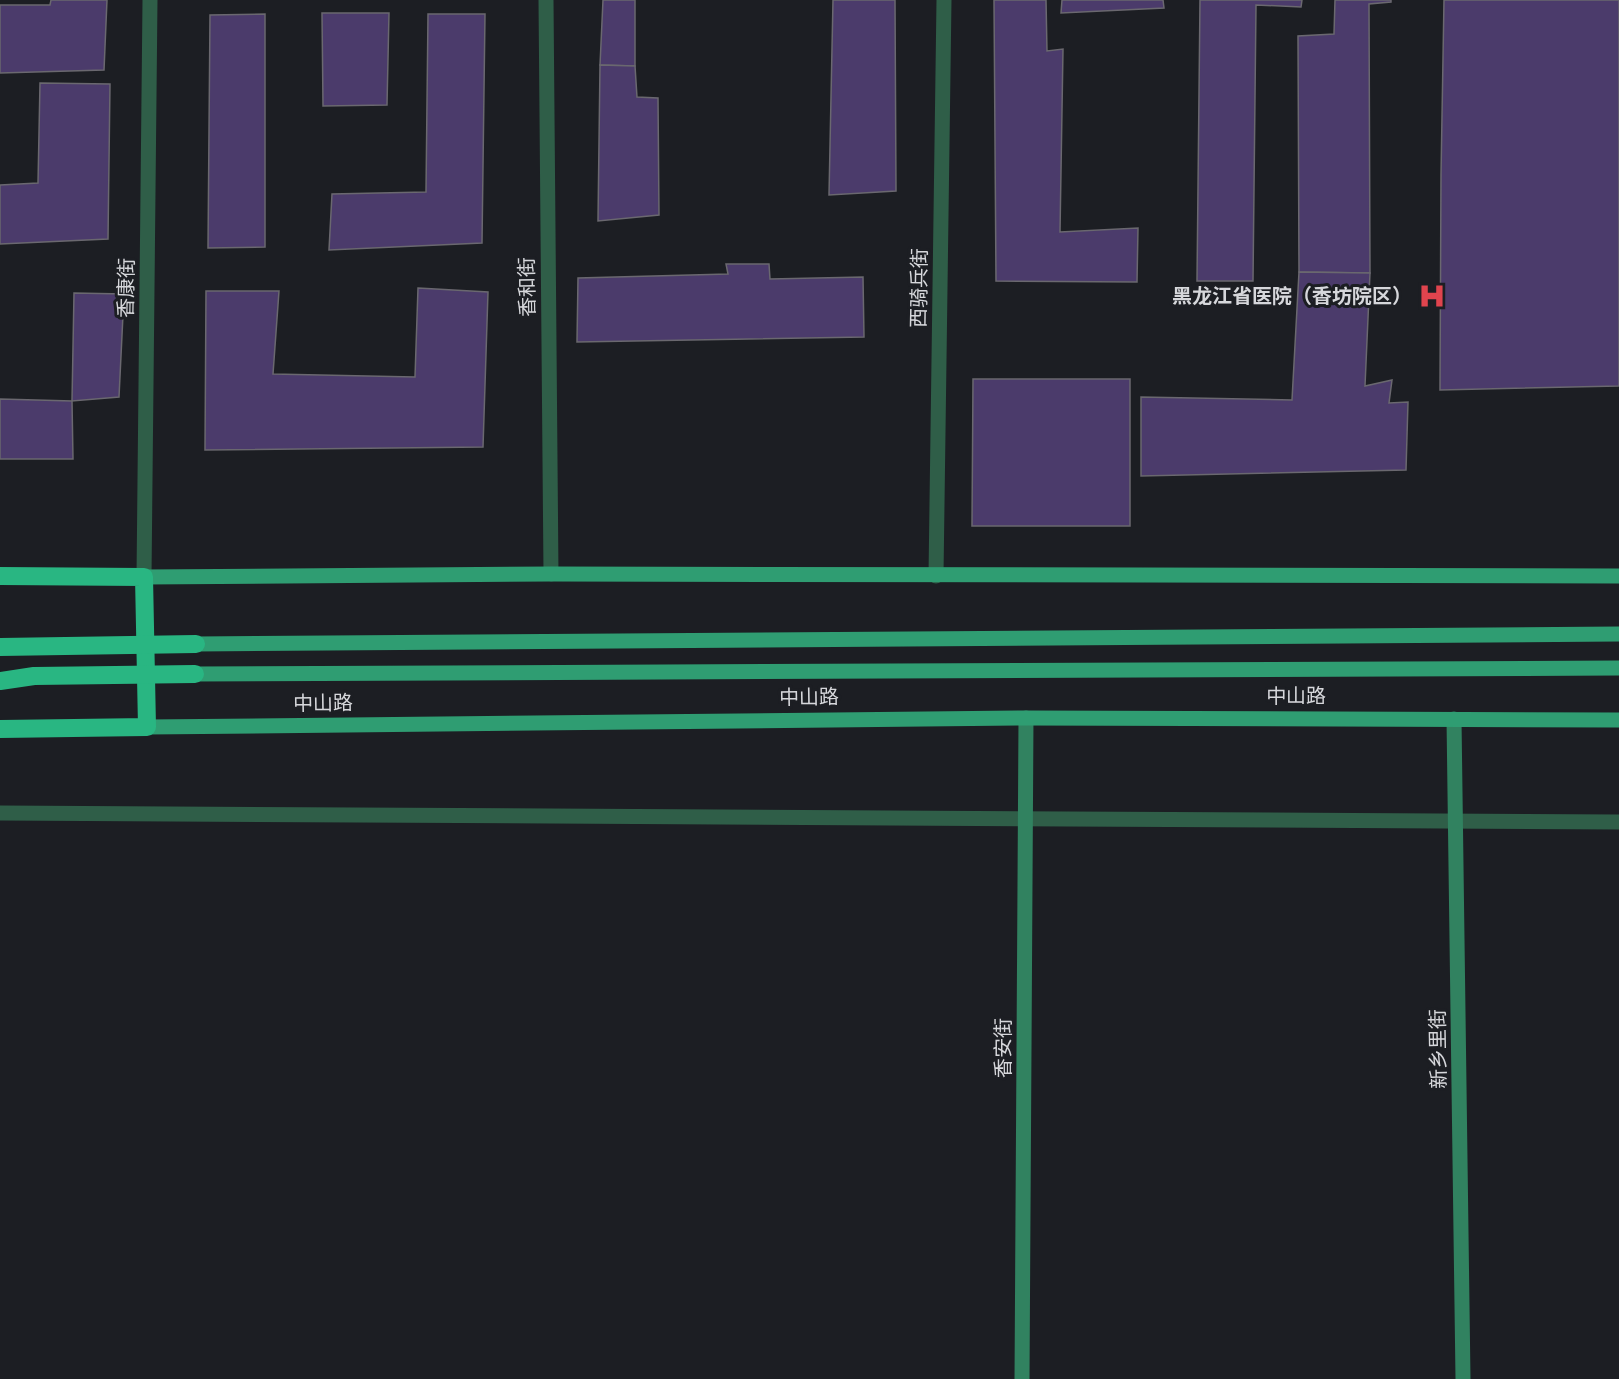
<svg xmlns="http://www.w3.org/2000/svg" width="1619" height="1379" font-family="'PT Sans','Noto Sans SC',sans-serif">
<rect width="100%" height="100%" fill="#1c1e23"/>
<g fill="#4b3b6b" stroke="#6a686f" stroke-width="1.5">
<path d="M51,0H107L104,70L0,73V5H50Z"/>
<path d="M603,0H635V66L600,65Z"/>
<path d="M833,0H895L896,191L829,195Z"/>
<path d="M994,0H1046L1047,51L1063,49L1060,232L1138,228L1137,282L996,281Z"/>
<path d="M1062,0H1163L1164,8L1061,13Z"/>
<path d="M1200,0H1302L1301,7L1256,5L1253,281H1197Z"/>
<path d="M1335,0H1391V2L1369,4L1370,273L1299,272L1298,36L1334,34Z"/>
<path d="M1444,0H1619V386L1440,390L1441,175Z"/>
<path d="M322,13H389L387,105L323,106Z"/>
<path d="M265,14V247L208,248L210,15Z"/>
<path d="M428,14H485L482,243L329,250L332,194L426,192Z"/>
<path d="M600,65L635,66L637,97L658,98L659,215L598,221Z"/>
<path d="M40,83L110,84L108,239L0,244V185L38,183Z"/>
<path d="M726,264H769L770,279L863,277L864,337L577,342L578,278L728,274Z"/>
<path d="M1299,272L1370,273L1365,386L1392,380L1389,403L1408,402L1406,470L1141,476V397L1292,400Z"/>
<path d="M418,288L488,292L483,447L205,450L206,291H279L273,374L415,377Z"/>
<path d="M74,293L124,294L119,397L72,401Z"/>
<path d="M973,379H1130V526H972Z"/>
<path d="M0,399L72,401L73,459H0Z"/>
</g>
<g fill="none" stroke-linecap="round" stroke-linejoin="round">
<path stroke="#2f5e48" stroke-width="15" d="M0,813L1619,822"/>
<g stroke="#2f5e48" stroke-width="15">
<path d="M546,0L551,574"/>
<path d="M936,576L944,0"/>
<path d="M144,577L150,0"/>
</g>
<g stroke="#318260" stroke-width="15">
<path d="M1454,719L1463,1379"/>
<path d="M1022,1379L1026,718"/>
</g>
<g stroke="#2f9d72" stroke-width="15">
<path d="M144,577L551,574L1619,576"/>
<path d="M196,644L1619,634"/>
<path d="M195,674L1619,668"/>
<path d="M147,727L1026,718L1619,720"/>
</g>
<path stroke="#29b682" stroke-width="18" d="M0,576L144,577L147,727L0,729"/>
<g stroke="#29b682" stroke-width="18">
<path d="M0,647L196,644"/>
<path d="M0,681L34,676L195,674"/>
</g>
</g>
<defs>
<symbol id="hospital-bare" viewBox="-9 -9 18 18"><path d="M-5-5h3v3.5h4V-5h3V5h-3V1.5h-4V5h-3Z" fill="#e0444e" stroke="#1c1e23" stroke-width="2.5" paint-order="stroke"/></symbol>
</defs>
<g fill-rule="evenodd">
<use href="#hospital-bare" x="1413" y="277" width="38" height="38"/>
</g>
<g text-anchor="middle" stroke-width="6" stroke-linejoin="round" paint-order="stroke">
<g font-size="20" fill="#d6d7db" stroke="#1c1e23">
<text transform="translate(527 287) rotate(-91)" y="7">香和街</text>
<text transform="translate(126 288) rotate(-89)" y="7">香康街</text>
<text transform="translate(919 288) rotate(-89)" y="7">西骑兵街</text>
<text x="1296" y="703">中山路</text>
<text transform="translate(809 697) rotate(-1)" y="7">中山路</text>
<text transform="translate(323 703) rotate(-1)" y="7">中山路</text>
<text transform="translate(1003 1048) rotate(-90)" y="7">香安街</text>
<text transform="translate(1438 1049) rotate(-91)" y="7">新乡里街</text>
</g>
<g font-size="20" font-weight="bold" fill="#d6d7db" stroke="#1c1e23" text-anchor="end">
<text x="1412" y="303">黑龙江省医院（香坊院区）</text>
</g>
</g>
</svg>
